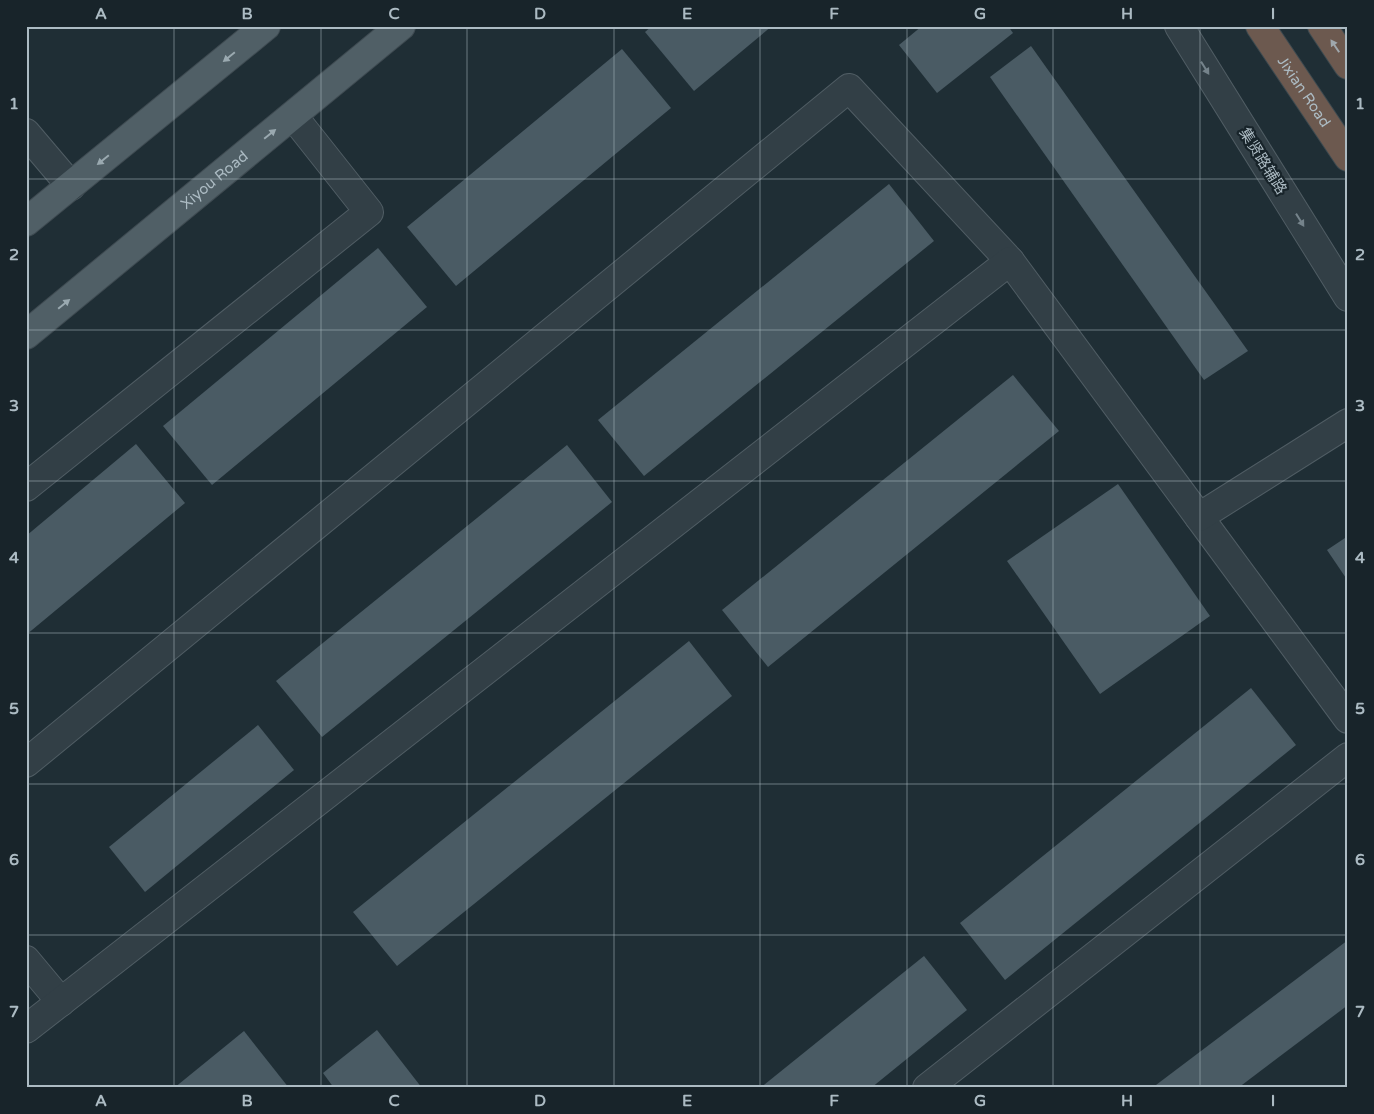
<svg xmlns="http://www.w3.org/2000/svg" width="1374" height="1114" font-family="'Varela Round','Noto Sans SC',sans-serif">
<rect width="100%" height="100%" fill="#1f2e35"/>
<g fill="#4a5b64">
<path d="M652,26H772L694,91L645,32Z"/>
<path d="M922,26H1008L1013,33L937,93L899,45Z"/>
<path d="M1031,46L1248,351L1204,380L990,77Z"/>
<path d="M622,49L671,108L456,286L407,227Z"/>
<path d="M889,184L934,241L644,476L598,420Z"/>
<path d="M378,248L427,307L212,485L163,426Z"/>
<path d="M1013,375L1059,431L768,667L722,610Z"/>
<path d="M136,444L185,503L26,635V536Z"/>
<path d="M567,445L612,502L322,737L276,681Z"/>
<path d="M1118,484L1210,616L1100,694L1007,561Z"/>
<path d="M1348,536V581L1327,550Z"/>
<path d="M689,641L732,696L397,966L353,912Z"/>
<path d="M1251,688L1296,745L1005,980L960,923Z"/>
<path d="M258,725L294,770L145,892L109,847Z"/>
<path d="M1348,940V1005L1238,1088H1152Z"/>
<path d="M924,956L967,1010L871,1088H760Z"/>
<path d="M377,1030L422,1088H334L323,1073Z"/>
<path d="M244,1031L289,1088H174Z"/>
</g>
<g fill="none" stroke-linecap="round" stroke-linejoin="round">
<defs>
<g id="minor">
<path d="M1179,26L1348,297"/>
<path d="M26,133L71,186"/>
<path d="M26,487L369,212L293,116"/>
<path d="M1199,517L1348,719"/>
<path d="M26,763L849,88L1010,261"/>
<path d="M26,960L61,1002"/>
<path d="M26,1029L1010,261L1199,517L1348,423"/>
<path d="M927,1088L1348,757"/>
</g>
<g id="major">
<path d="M26,222L266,26"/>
<path id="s1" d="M26,335L401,26"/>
</g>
<g id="highway">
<path id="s2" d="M1260,26L1348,157"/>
<path d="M1322,26L1348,65"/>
</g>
</defs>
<use href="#minor" stroke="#505d64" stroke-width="30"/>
<use href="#major" stroke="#3f4b52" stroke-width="30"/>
<use href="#highway" stroke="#3d4a50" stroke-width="30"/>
<use href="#minor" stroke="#323f46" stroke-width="28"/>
<use href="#major" stroke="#505f66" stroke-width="28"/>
<use href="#highway" stroke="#6c594f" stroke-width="28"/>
</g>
<defs><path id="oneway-solid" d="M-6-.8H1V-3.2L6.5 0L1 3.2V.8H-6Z" transform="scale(1.25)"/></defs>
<use fill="#9fa7ac" href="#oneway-solid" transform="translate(1335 46) rotate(-124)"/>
<g fill="#9aa9b0">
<use href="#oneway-solid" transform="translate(229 57) rotate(141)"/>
<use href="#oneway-solid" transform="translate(270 134) rotate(-39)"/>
<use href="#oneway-solid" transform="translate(103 160) rotate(141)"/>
<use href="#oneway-solid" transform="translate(64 304) rotate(-39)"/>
</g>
<g fill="#75838b">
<use href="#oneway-solid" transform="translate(1205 68) rotate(58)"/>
<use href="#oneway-solid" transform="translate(1300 220) rotate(58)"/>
</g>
<path fill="none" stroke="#acbbc3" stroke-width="1" stroke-opacity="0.55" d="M174,26V1088M321,26V1088M467,26V1088M614,26V1088M760,26V1088M907,26V1088M1053,26V1088M1200,26V1088M26,179H1348M26,330H1348M26,481H1348M26,633H1348M26,784H1348M26,935H1348"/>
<g text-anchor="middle" stroke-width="4.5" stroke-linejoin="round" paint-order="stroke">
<g font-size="15" fill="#acbbc3" stroke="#18242a">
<text dy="5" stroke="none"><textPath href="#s2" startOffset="79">Jixian Road</textPath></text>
<text transform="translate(1263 161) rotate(58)" y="5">集贤路辅路</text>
<text dy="5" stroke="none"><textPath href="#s1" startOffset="244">Xiyou Road</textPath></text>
</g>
</g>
<rect width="1374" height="1114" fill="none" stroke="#18242a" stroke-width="55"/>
<rect x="28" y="28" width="1318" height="1058" fill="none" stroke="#acbbc3" stroke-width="2"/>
<g font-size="16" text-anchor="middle" font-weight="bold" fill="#acbbc3">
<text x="101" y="19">A</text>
<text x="247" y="19">B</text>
<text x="394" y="19">C</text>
<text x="540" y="19">D</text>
<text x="687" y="19">E</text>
<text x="834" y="19">F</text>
<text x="980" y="19">G</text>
<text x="1127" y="19">H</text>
<text x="1273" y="19">I</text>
<text x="14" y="109">1</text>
<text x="1360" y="109">1</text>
<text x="14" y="260">2</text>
<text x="1360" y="260">2</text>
<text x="14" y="411">3</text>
<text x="1360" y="411">3</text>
<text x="14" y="563">4</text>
<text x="1360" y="563">4</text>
<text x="14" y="714">5</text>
<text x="1360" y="714">5</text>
<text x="14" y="865">6</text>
<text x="1360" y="865">6</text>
<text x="14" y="1017">7</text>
<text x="1360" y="1017">7</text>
<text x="101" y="1106">A</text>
<text x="247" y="1106">B</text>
<text x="394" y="1106">C</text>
<text x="540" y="1106">D</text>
<text x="687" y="1106">E</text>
<text x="834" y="1106">F</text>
<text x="980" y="1106">G</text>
<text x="1127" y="1106">H</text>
<text x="1273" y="1106">I</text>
</g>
</svg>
